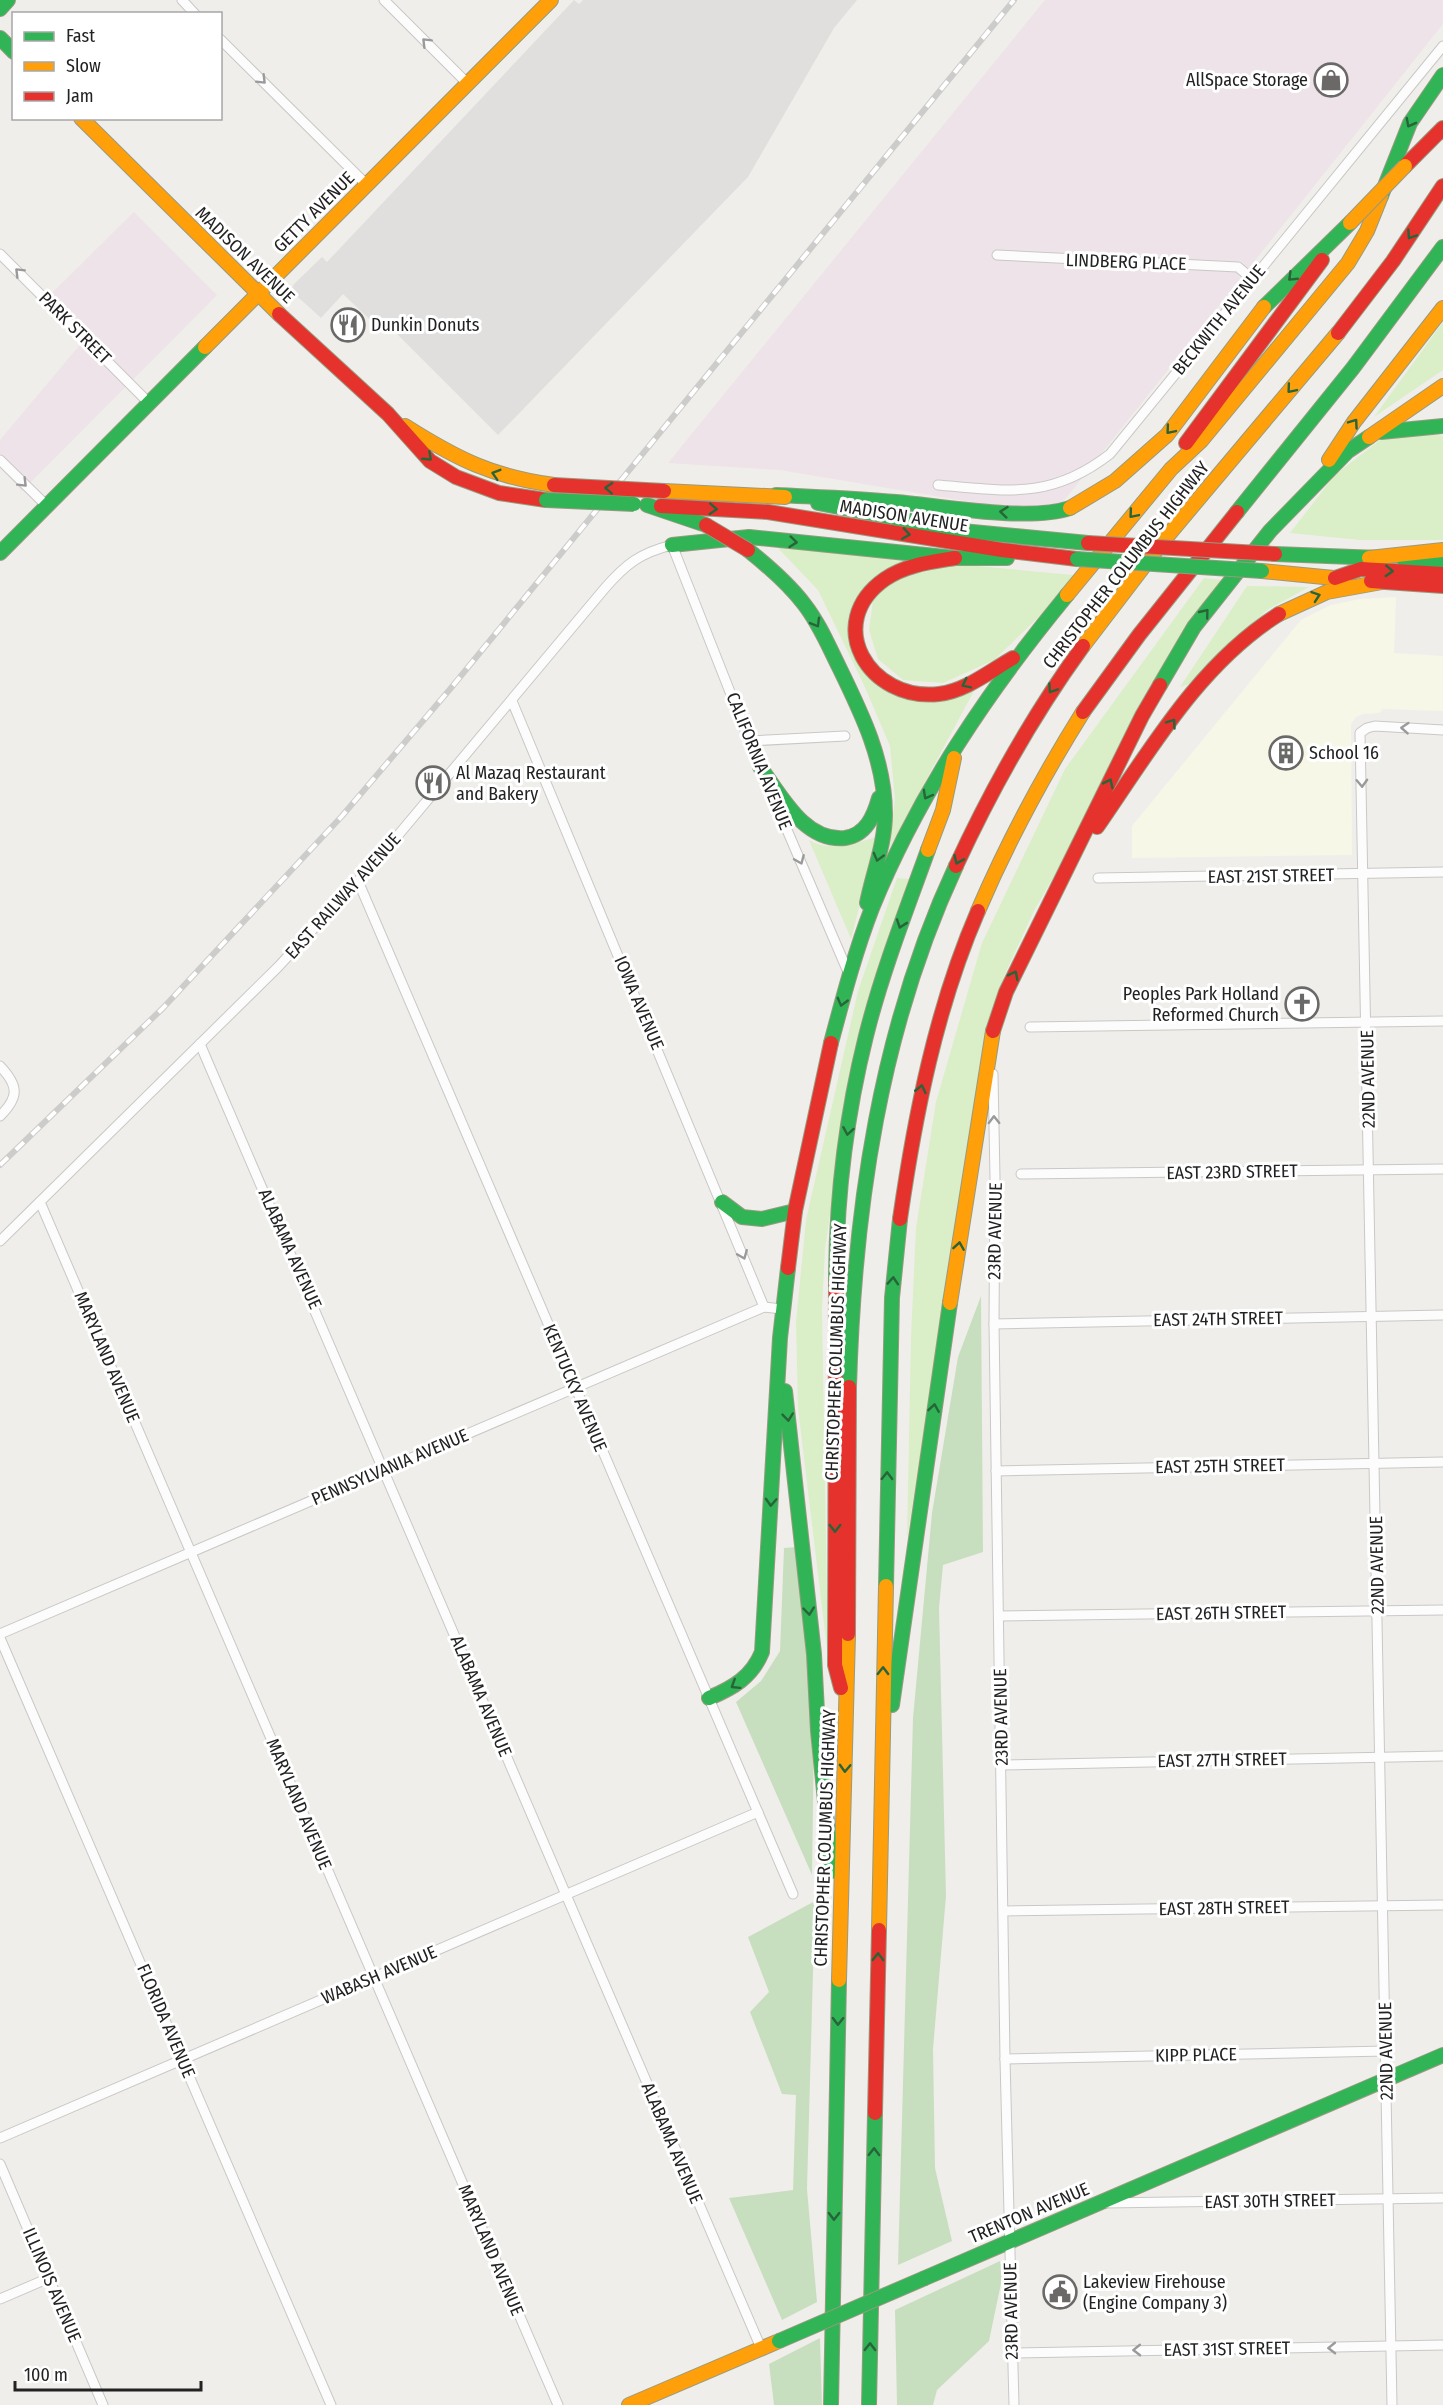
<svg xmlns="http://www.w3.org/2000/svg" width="1443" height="2405" font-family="'Fira Sans Condensed',sans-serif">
<rect width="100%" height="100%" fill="#f0eeea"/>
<g fill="#ede3e8">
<path d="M1045,0H1443V24L1055,512L1013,509L780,470L668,463Z"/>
<path d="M134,212L217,295L22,491L0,467V440L84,340L44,301Z"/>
</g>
<path fill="#f7f7e7" d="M1396,597L1394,653L1443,656V711L1383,709L1379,713L1363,714L1356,717L1351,724L1352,855L1132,858V826L1301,620L1331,605L1360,599Z"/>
<g fill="#daeec8">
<path d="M1443,322V370L1374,417Z"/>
<path d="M1413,432L1443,436V540H1360L1290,533L1335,475L1380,440Z"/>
<path d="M777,547L907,560L858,599L853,643L895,696L930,703L975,689L889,849L895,799L890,746L864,685L818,590Z"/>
<path d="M955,564L1073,575L1046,610L994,660L943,683L903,680L878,659L869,630L873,600L895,579Z"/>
<path d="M1204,578L1223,580L1034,911L1004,976L985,1042L907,1539L911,1337L916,1228L936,1102L982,943L1065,769Z"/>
<path d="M1247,586L1309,587L1267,610L1189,684L1180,687Z"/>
<path d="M877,837L851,939L809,840C830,853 855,843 877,837Z"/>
<path d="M897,878L910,879L840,1146L825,1249L822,1311L828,1657L798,1408L796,1322L806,1220L858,991Z"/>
</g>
<g fill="#c8dfbf">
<path d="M981,1296L983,1552L943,1565L939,1608L946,1896L933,2049L935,2168L952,2241L898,2265L913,1718L932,1513L958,1357Z"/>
<path d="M797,1547L814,1738L812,1875L736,1702L761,1681L780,1651L784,1548Z"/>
<path d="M815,1901L807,2189L817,2302L782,2320L729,2198L793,2190L796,2095L782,2094L750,2012L769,1992L748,1937Z"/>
<path d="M1000,2261L1003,2274L989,2341L937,2390L933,2405H897L895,2310Z"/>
<path d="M820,2338L822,2405H774L769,2364Z"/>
</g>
<path fill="#e0dfde" d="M574,0L579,4L583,0H857L834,28L748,177L498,435L389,326L384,333L343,294L321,318L299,298L294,296L292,288L294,284L322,257L327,262Z"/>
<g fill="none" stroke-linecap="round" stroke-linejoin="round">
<defs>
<g id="street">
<path d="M182,0L195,14"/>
<path d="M384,0L468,84"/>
<path d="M220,39L367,185"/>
<path d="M0,254L149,403"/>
<path d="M997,255L1238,267L1252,279"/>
<path d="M0,460L47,506"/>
<path d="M938,485C1007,491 1051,500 1110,454L1443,46"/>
<path d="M512,701L764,1307"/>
<path d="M750,741L845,736"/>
<path d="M772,795L848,972"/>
<path d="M1098,878L1443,872"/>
<path d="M358,881L793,1894"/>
<path d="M1030,1027L1443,1021"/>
<path d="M200,1044C389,1478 573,1914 761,2348"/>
<path d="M0,1066C19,1086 19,1097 0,1116"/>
<path d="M993,1074L995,1178L994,1324L1005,2059L1014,2405"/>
<path d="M1021,1174L1443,1169"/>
<path d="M40,1202L558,2405"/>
<path d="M0,1241L278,967L379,858L605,588C626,564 640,553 672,545L760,768"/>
<path d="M994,1324L1443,1315"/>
<path d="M996,1471L1443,1462"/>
<path d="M999,1616L1443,1610"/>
<path d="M0,1634L764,1307L782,1309"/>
<path d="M0,1638L331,2405"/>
<path d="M1001,1765L1443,1756"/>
<path d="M1004,1911L1443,1905"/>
<path d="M1005,2059L1386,2051"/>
<path d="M0,2138L758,1812"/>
<path d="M0,2164L103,2405"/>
<path d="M1106,2203L1443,2198"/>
<path d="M0,2299L49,2278"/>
<path d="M1011,2353L1443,2345"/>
<path d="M1392,2405L1360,733L1367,728L1375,726L1443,730"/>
</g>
<g id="fast">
<path d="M0,9L8,0"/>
<path d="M0,38L14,52"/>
<path d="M1381,196L1410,123L1443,75"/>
<path d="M1264,307L1350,223"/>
<path d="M1381,432L1443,426"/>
<path d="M776,495C816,497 856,498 896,502C942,506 1028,522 1070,508"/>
<path d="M818,503L962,531L1088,543"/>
<path d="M647,505L706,525"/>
<path d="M1237,512L1353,368L1443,247"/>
<path d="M672,545L749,537L955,558H1007"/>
<path d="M748,550C768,566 788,583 804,604C819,623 828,645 839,667C862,714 885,761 885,814C885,844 873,873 867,903"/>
<path d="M0,553L205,347"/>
<path d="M1275,554L1380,558"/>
<path d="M1404,560L1443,563"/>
<path d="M1160,685L1194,627L1270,531L1348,451L1369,437"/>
<path d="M760,767C781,795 804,842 845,838C866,835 874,816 879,798"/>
<path d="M831,1043C843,998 855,952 872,908C919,793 988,691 1067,595"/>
<path d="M722,1202L742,1217L762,1219L795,1211"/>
<path d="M836,1284C836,1200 846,1116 866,1036C882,972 906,911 928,850"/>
<path d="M849,1387C854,1209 880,1029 956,866"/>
<path d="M785,1391L814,1654L818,1731L832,1871"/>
<path d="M886,1586L892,1298L900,1219"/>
<path d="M709,1698C733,1688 752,1677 762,1652L780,1338L788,1268"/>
<path d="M892,1705L950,1303"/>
<path d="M925,2278L1443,2055"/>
<path d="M831,2405L839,1980"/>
<path d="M869,2405L875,2113"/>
</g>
<g id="slow">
<path d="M81,118L279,314"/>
<path d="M205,347L551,0"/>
<path d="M405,426C457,459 493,477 554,485"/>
<path d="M1369,437L1443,386"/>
<path d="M1329,460L1354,422L1443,308"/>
<path d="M664,491L785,497"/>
<path d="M1070,508L1115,481L1167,435L1264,307"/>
<path d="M1369,558L1443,550"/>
<path d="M1262,571L1344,579"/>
<path d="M1067,595L1171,469L1201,441L1348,263L1367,231L1381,196"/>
<path d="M1279,614L1327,592L1382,582"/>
<path d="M1083,646L1164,540L1338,333"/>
<path d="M928,850L943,810L954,758"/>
<path d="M978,911C1008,841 1043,776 1083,712"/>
<path d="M950,1303L993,1031"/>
<path d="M879,1930L886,1586"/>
<path d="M839,1980L848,1634"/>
<path d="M629,2405L779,2341"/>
</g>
<g id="jam">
<path d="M1405,166L1443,128"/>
<path d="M279,314L388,414L430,461L456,477L499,493L546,500"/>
<path d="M1338,333L1393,261L1443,186"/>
<path d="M1186,443L1322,260"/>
<path d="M661,506L768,512L1002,550L1077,559"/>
<path d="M955,558C931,562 905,565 885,579C822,623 869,702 939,694C966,691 990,671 1013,658"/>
<path d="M1335,578L1361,569L1443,574"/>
<path d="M1371,581L1443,586"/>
<path d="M1083,712L1139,635L1237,512"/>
<path d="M1097,827C1149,752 1199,664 1279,614"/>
<path d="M956,866C992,788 1033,715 1083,646"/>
<path d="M993,1031L1006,992L1142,716L1160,685"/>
<path d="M900,1219C915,1115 936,1008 978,911"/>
<path d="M788,1268L795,1211L831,1043"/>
<path d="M836,1284L835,1665L841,1688"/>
<path d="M848,1634L849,1387"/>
<path d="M875,2113L879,1930"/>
</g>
</defs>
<use href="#street" stroke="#c9c8c6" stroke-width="11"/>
<use href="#fast" stroke="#979b80" stroke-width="16"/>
<use href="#slow" stroke="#979b80" stroke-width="16"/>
<use href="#jam" stroke="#979b80" stroke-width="16"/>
<use href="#street" stroke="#fdfcfc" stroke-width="9"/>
<use href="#fast" stroke="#30b455" stroke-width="14"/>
<use href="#slow" stroke="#ff9f0a" stroke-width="14"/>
<use href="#jam" stroke="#e5322d" stroke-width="14"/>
<defs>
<path id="rail" d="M0,1165L163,1008L342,816L451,688L1014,0"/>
</defs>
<use href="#rail" stroke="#cccccb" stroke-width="6"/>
<use href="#rail" stroke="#fff" stroke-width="4" stroke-dasharray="11" stroke-linecap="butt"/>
<defs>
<g id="fast-bridge">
<path d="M546,500L634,504"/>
<path d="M1077,559L1262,571"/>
<path d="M779,2341L925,2278"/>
</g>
<path id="slow-bridge" d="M1350,223L1405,166"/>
<g id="jam-bridge">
<path d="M554,485L664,491"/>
<path d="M706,525L748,550"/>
<path d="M1088,543L1275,554"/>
</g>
</defs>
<use href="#fast-bridge" stroke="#979b80" stroke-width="16" stroke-linecap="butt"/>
<use href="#slow-bridge" stroke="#979b80" stroke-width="16" stroke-linecap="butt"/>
<use href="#jam-bridge" stroke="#979b80" stroke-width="16" stroke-linecap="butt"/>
<use href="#fast-bridge" stroke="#30b455" stroke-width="14"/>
<use href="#slow-bridge" stroke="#ff9f0a" stroke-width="14"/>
<use href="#jam-bridge" stroke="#e5322d" stroke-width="14"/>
</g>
<defs><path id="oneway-chevron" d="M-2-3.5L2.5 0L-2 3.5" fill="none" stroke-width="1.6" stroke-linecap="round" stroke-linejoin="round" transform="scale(1.5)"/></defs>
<g stroke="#9a9a9a">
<use href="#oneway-chevron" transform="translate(426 42) rotate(-135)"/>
<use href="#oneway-chevron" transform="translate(262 80) rotate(45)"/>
<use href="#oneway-chevron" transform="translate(19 272) rotate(-135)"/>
<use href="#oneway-chevron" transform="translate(23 483) rotate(45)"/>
<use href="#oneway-chevron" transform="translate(1405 728) rotate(-176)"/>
<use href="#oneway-chevron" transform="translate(1362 783) rotate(88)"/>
<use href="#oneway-chevron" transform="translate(800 860) rotate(67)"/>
<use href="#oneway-chevron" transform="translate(994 1120) rotate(-91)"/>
<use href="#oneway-chevron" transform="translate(743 1255) rotate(68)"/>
<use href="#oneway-chevron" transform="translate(1332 2348) rotate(179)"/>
<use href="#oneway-chevron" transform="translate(1137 2350) rotate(179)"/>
</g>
<g stroke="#286439">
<use href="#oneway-chevron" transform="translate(1410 123) rotate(118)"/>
<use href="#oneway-chevron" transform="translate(1411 235) rotate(124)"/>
<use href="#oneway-chevron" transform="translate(1292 277) rotate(136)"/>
<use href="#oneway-chevron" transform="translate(1291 389) rotate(130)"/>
<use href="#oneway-chevron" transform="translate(1354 423) rotate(-55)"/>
<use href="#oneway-chevron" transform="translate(1170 430) rotate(130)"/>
<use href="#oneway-chevron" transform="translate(428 457) rotate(43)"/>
<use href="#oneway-chevron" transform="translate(496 474) rotate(-163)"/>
<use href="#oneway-chevron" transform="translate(609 488) rotate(-177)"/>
<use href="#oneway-chevron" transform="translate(713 509) rotate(3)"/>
<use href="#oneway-chevron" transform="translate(1004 512) rotate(-174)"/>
<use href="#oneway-chevron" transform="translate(1133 514) rotate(130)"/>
<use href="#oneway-chevron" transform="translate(906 534) rotate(9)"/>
<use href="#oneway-chevron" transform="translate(793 542) rotate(6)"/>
<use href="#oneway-chevron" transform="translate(1389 571) rotate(3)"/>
<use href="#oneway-chevron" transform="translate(1316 596) rotate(-19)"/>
<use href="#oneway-chevron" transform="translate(1205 613) rotate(-51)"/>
<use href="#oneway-chevron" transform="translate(816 623) rotate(60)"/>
<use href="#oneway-chevron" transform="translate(966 684) rotate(154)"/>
<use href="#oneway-chevron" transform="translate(1052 689) rotate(124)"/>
<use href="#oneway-chevron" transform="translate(1172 723) rotate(-54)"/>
<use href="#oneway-chevron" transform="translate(1109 783) rotate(-64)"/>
<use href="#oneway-chevron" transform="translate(927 795) rotate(119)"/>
<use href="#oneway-chevron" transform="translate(878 857) rotate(105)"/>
<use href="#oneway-chevron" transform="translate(958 860) rotate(114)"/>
<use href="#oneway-chevron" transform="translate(901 924) rotate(109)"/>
<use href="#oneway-chevron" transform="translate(1014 975) rotate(-64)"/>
<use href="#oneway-chevron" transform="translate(842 1002) rotate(105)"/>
<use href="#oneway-chevron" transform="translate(921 1089) rotate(-77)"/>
<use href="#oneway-chevron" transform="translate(848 1131) rotate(100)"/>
<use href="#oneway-chevron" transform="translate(959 1246) rotate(-81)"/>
<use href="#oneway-chevron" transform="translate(893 1281) rotate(-86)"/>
<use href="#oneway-chevron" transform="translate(934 1408) rotate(-81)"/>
<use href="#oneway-chevron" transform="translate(788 1417) rotate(84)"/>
<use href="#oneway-chevron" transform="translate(887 1476) rotate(-89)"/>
<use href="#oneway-chevron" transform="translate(771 1502) rotate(93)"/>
<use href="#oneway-chevron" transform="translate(835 1528) rotate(90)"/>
<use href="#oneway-chevron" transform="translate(809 1611) rotate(84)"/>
<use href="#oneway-chevron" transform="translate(883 1671) rotate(-89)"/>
<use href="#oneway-chevron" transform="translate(735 1685) rotate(148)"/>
<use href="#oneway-chevron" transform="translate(845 1768) rotate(92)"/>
<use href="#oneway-chevron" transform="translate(878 1957) rotate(-89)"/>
<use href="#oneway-chevron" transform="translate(838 2021) rotate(91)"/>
<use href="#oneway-chevron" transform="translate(874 2152) rotate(-89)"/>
<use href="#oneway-chevron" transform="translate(834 2216) rotate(91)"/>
<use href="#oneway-chevron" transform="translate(870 2347) rotate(-89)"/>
</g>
<defs>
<symbol id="shop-ring" viewBox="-11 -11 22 22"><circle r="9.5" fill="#fff" stroke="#6a6968" stroke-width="1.5"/><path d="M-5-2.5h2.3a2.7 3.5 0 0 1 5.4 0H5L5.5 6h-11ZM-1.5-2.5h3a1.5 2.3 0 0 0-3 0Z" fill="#6a6968"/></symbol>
<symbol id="restaurant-ring" viewBox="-11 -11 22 22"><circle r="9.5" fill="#fff" stroke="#6a6968" stroke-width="1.5"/><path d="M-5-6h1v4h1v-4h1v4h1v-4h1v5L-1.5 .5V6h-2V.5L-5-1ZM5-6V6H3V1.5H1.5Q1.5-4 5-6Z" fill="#6a6968"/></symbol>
<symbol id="building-ring" viewBox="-11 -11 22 22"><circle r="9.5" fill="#fff" stroke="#6a6968" stroke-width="1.5"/><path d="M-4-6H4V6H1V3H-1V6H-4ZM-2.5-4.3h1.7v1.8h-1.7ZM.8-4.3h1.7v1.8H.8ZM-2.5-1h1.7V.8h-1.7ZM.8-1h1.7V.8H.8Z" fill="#6a6968"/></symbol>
<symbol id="church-ring" viewBox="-11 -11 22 22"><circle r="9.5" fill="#fff" stroke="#6a6968" stroke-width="1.5"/><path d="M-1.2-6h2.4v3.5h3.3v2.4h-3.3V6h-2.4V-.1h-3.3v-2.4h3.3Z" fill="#6a6968"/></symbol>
<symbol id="civic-ring" viewBox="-11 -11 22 22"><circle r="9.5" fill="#fff" stroke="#6a6968" stroke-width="1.5"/><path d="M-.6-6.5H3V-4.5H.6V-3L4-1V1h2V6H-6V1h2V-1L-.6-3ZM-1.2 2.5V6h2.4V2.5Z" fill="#6a6968"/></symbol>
</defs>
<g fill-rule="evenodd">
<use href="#shop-ring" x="1312" y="61" width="38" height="38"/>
<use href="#restaurant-ring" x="329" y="306" width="38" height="38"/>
<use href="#building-ring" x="1267" y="734" width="38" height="38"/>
<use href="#restaurant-ring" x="414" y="764" width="38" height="38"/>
<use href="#church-ring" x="1283" y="985" width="38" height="38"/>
<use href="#civic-ring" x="1041" y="2273" width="38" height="38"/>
</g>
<g text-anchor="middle" stroke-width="6" stroke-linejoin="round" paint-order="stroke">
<g font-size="18" fill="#222" stroke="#fff" text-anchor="start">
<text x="1308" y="86" text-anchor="end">AllSpace Storage</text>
<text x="371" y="331">Dunkin Donuts</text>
<text x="1309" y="759">School 16</text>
<text x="456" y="779">Al Mazaq Restaurant<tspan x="456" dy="21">and Bakery</tspan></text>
<text x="1279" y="1000" text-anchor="end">Peoples Park Holland<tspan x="1279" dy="21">Reformed Church</tspan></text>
<text x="1083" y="2288">Lakeview Firehouse<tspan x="1083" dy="21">(Engine Company 3)</tspan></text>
</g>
<g font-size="18" fill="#222" stroke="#fff">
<text transform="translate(314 212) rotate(-45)" y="6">GETTY AVENUE</text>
<text transform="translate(245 255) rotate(44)" y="6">MADISON AVENUE</text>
<text transform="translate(1126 262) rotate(2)" y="6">LINDBERG PLACE</text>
<text transform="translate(1219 320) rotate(-51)" y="6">BECKWITH AVENUE</text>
<text transform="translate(75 328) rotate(45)" y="6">PARK STREET</text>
<text transform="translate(904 516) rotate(9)" y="6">MADISON AVENUE</text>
<text transform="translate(1126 565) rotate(-52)" y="6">CHRISTOPHER COLUMBUS HIGHWAY</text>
<text transform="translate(759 761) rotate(68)" y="6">CALIFORNIA AVENUE</text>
<text transform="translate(1271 876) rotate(-1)" y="6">EAST 21ST STREET</text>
<text transform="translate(343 896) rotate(-48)" y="6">EAST RAILWAY AVENUE</text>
<text transform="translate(639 1003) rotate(67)" y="6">IOWA AVENUE</text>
<text transform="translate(1368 1079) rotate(-91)" y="6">22ND AVENUE</text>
<text transform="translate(1232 1172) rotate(-1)" y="6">EAST 23RD STREET</text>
<text transform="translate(995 1231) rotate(-89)" y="6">23RD AVENUE</text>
<text transform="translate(290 1249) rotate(66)" y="6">ALABAMA AVENUE</text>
<text transform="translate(1218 1319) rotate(-1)" y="6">EAST 24TH STREET</text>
<text transform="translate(836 1352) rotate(-88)" y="6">CHRISTOPHER COLUMBUS HIGHWAY</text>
<text transform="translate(107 1357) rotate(67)" y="6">MARYLAND AVENUE</text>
<text transform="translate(575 1388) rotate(67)" y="6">KENTUCKY AVENUE</text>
<text transform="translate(1220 1466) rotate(-1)" y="6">EAST 25TH STREET</text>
<text transform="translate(390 1467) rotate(-23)" y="6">PENNSYLVANIA AVENUE</text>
<text transform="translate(1377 1565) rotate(-91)" y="6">22ND AVENUE</text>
<text transform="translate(1221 1613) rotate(-1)" y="6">EAST 26TH STREET</text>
<text transform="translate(481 1696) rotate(67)" y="6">ALABAMA AVENUE</text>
<text transform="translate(1001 1717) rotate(-91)" y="6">23RD AVENUE</text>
<text transform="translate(1222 1760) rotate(-1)" y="6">EAST 27TH STREET</text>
<text transform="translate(299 1804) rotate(67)" y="6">MARYLAND AVENUE</text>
<text transform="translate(825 1838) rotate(-88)" y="6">CHRISTOPHER COLUMBUS HIGHWAY</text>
<text transform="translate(1224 1908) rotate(-1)" y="6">EAST 28TH STREET</text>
<text transform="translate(379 1975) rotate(-23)" y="6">WABASH AVENUE</text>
<text transform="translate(166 2021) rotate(67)" y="6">FLORIDA AVENUE</text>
<text transform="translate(1386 2051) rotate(-91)" y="6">22ND AVENUE</text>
<text transform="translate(1196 2055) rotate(-1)" y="6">KIPP PLACE</text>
<text transform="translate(672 2143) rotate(67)" y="6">ALABAMA AVENUE</text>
<text transform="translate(1270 2201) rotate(-1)" y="6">EAST 30TH STREET</text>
<text transform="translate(1029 2213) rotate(-23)" y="6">TRENTON AVENUE</text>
<text transform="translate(491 2250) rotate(67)" y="6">MARYLAND AVENUE</text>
<text transform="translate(52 2285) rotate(67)" y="6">ILLINOIS AVENUE</text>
<text transform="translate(1011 2311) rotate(-91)" y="6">23RD AVENUE</text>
<text transform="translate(1227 2349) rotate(-1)" y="6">EAST 31ST STREET</text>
</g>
</g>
<rect x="12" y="12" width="210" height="108" fill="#ffffff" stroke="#a7a7a7" stroke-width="1.5"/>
<rect x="24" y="32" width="30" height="9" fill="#30b455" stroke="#a7a7a7" stroke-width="1.5"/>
<text x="66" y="42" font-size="18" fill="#222222">Fast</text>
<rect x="24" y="62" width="30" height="9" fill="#ff9f0a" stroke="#a7a7a7" stroke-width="1.5"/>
<text x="66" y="72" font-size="18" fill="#222222">Slow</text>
<rect x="24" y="92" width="30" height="9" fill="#e5322d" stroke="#a7a7a7" stroke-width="1.5"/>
<text x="66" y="102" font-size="18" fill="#222222">Jam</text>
<path d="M15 2381v9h186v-9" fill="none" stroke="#222222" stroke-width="3"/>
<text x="24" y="2381" font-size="18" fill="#222222" stroke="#ffffff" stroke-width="4.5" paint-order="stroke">100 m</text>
</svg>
